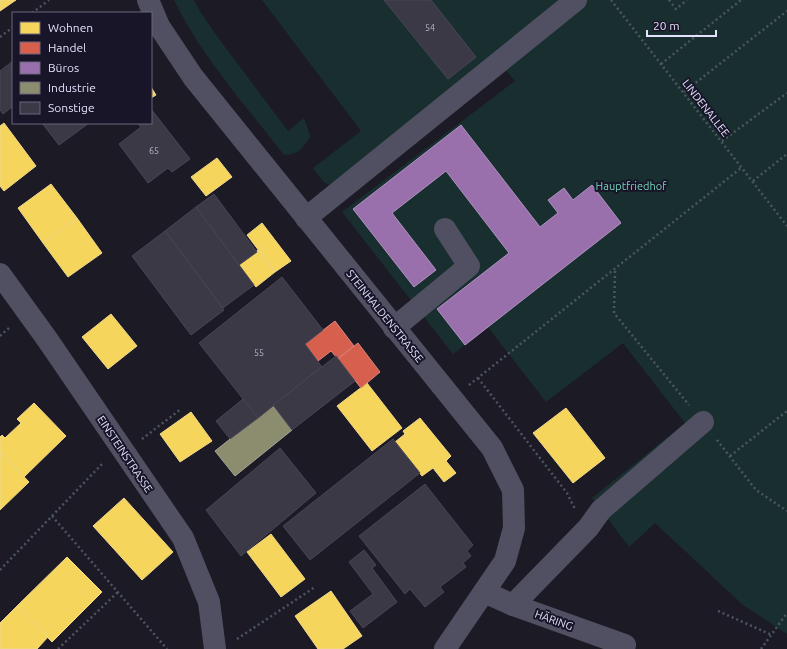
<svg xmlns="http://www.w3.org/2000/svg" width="787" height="649" font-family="Ubuntu,sans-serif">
<rect width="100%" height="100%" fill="#1c1a24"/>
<g fill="#192f2f">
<path d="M174,0H194L201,13L219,39L288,131L304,118L310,136C305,147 298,155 284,155C247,107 200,55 174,0Z"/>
<path d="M262,0H787V634L743,605L655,523L629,547L592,498L685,423L623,343L546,402L488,327L453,354L342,212L515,81L499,62L343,176L329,185L323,181L313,168L361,131Z"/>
</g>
<g fill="#f6d55c" stroke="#f0d98c">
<path d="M0,0H16L0,11Z"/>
<path d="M151,87L156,95L151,98Z"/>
<path d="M4,123L36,166L4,191L0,186V126Z"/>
<path d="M217,158L232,177L206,196L191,177Z"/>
<path d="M51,184L77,218L43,243L18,208Z"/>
<path d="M77,218L102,253L68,277L43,243Z"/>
<path d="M262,223L291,261L275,272L247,235Z"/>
<path d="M258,250L275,272L256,287L239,265Z"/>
<path d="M111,314L137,346L108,369L82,337Z"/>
<path d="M367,383L402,428L372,451L337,406Z"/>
<path d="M34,403L66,436L24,477L0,451V437L2,435L5,438L21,423L17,419Z"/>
<path d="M566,408L605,458L573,483L533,433Z"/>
<path d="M191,412L212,441L180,462L160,434Z"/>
<path d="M420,418L451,456L446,461L456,473L444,482L433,468L422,476L395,442L405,434L403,431Z"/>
<path d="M0,451L29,482L0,510Z"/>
<path d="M124,498L173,552L142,580L93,526Z"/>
<path d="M271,534L305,579L281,597L247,552Z"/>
<path d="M67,557L102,592L52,642L17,606Z"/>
<path d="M331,591L362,636L343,649H318L295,616Z"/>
<path d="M17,606L48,637L37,649H0V623Z"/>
</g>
<g fill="#d6604d" stroke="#da8781">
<path d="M335,321L354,346L338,359L331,351L318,361L305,344Z"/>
<path d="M358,343L380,372L361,388L338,359Z"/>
</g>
<path fill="#9970ab" stroke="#af92c3" d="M461,125L540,227L558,213L548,200L564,188L573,200L592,185L621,223L465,345L437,309L509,253L446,171L392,213L436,270L414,287L353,209Z"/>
<path fill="#8c8c6e" stroke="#a6a698" d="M273,405L292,430L235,476L215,451Z"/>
<g fill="#3b3945" stroke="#494556">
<path d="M384,0H431L476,57L448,79Z"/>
<path d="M13,61V106L3,114L0,110V71Z"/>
<path d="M151,109L190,159L172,172L168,168L148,183L119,144L141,127L137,123H151Z"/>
<path d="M42,123H89L59,145Z"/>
<path d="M214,194L257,252L239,265L196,207Z"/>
<path d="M196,207L254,285L223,308L165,231Z"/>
<path d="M165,231L224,310L191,335L132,256Z"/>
<path d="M282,277L323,330L305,344L322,367L258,418L199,343Z"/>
<path d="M336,356L355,381L292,430L273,405Z"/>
<path d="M243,399L258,418L230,439L216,421Z"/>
<path d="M393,439L420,473L310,560L283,526Z"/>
<path d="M280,448L316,493L241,556L206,510Z"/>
<path d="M425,484L473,545L467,551L471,556L463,563L466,567L440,587L444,592L425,607L410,589L405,594L359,536Z"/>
<path d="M364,550L376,565L372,568L397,602L363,628L350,611L373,594L349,562Z"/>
</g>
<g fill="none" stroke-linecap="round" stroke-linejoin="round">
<g stroke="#4b5660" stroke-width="2.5" stroke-dasharray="2 3" stroke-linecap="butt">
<path d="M611,0L787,226"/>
<path d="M669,0L676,9L687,0"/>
<path d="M32,13L49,0"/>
<path d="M0,37L13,27"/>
<path d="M661,64L741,0"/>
<path d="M684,92L787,11"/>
<path d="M722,141L787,93"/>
<path d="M753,181L787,154"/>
<path d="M615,271L614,313L689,405"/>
<path d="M0,336L10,327"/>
<path d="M478,378L567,493L575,509"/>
<path d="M469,385L741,168"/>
<path d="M142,439L181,409"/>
<path d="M717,440L756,490L787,511"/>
<path d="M730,456L787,411"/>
<path d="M52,516L167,649"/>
<path d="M0,570L104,462"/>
<path d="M718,611L772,635"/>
<path d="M237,639L315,587"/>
<path d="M58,649L118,592"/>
<path d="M761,649L787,613"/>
</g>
<g stroke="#515063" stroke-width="22">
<path d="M148,0L159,26L193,77L492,448L513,490L514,528L505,561L445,649"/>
<path d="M306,218L576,0"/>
<path d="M0,274L47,339L183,538L209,602L215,649"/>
<path d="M394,328L469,266L445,229"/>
<path d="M484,592L513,605L625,645"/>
<path d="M513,605L588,528L601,510L703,422"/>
</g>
</g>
<g text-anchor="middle" stroke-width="4" stroke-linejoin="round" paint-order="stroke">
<g font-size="9" fill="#b9b7ce">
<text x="430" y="31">54</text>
<text x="154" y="154">65</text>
<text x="259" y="356">55</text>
</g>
<g font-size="11" fill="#e3e1fb" stroke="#181529">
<text transform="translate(706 108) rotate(52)" y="4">LINDENALLEE</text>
<text transform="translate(385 316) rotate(51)" y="4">STEINHALDENSTRASSE</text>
<text transform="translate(125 454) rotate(56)" y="4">EINSTEINSTRASSE</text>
<text transform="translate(554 620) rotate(20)" y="4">HÄRING</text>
</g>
<g font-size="11" fill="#75d3ba" stroke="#181529">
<text x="631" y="190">Hauptfriedhof</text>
</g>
</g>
<rect x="12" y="12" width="140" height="112" fill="#181529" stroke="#69677d"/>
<rect x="20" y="22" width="20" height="12" fill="#f6d55c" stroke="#69677d"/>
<text x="48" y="32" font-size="12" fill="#e3e1fb">Wohnen</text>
<rect x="20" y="42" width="20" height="12" fill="#d6604d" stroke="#69677d"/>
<text x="48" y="52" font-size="12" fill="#e3e1fb">Handel</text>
<rect x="20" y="62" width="20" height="12" fill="#9970ab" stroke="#69677d"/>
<text x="48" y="72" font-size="12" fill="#e3e1fb">Büros</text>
<rect x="20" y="82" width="20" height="12" fill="#8c8c6e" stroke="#69677d"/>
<text x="48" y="92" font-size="12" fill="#e3e1fb">Industrie</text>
<rect x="20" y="102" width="20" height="12" fill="#3b3945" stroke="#69677d"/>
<text x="48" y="112" font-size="12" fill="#e3e1fb">Sonstige</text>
<path d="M647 30v6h69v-6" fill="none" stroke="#e3e1fb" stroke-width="2"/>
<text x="653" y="30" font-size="12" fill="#e3e1fb" stroke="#181529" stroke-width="3" paint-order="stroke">20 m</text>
</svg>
